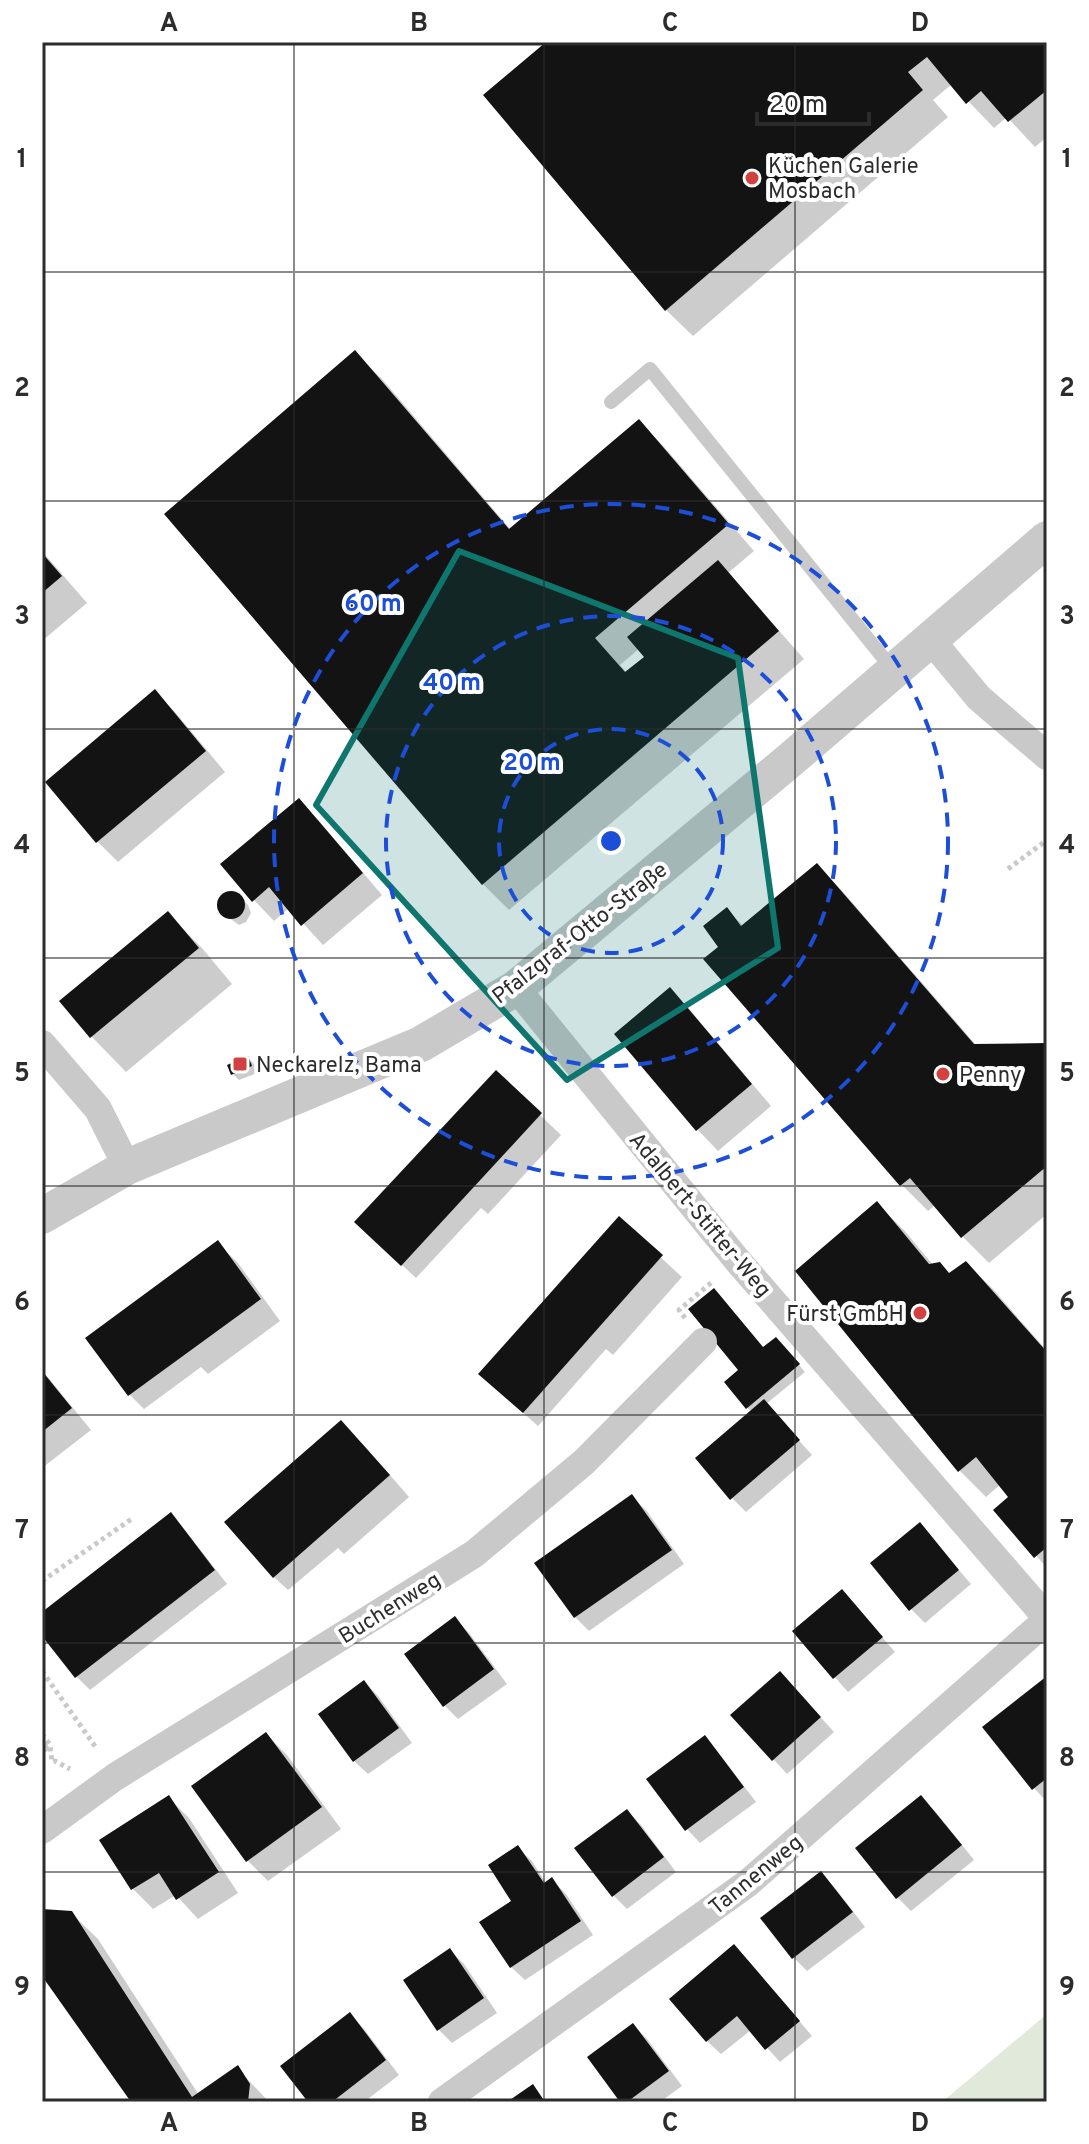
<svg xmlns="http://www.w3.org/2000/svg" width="1089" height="2144" font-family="Overpass,sans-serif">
<rect width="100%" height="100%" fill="#fff"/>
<path fill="#e1e9db" d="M1047,2014V2102H942Z"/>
<g fill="#0003" fill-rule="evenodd">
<path d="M549,42H1047V137L1035,147L1007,117L994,128L952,84L933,100L948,117L693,336L666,310L486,95Z"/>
<path d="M355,353L382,379L511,530L639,421L665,448L754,551L728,573L804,659L509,910L483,884ZM640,648L647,657L627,673L620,665Z"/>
<path d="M42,551L87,603L42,641Z"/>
<path d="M154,692L175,712L225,772L118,862L98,842L48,782Z"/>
<path d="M298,801L319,821L382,895L323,945L289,908L274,921L254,900Z"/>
<path d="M817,865L843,892L977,1046L1047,1045V1214L989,1263L963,1237L935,1205L928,1211L902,1185L706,959L721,948L727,909L743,926Z"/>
<path d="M230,893L241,898L248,905L251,913L246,922L239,925L221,912L220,904L223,897Z"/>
<path d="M167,913L202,948L232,984L126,1072L92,1037L62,1001Z"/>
<path d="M670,990L690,1010L771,1106L718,1151L698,1130L617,1034Z"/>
<path d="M248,1058L254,1064L257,1073L239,1080L233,1074Z"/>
<path d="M496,1073L561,1135L488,1214L481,1208L416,1278L371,1236Z"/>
<path d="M877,1204L904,1230L933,1265L950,1275L966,1263L993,1289L1047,1351V1568L996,1510L1011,1497L1001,1484L986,1497L960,1471L798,1272Z"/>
<path d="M619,1219L682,1277L613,1355L606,1349L538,1426L495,1388Z"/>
<path d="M217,1243L238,1263L280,1321L208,1374L201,1367L144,1409L130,1395L88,1338Z"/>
<path d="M783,1346L805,1372L766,1404L812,1455L746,1512L732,1498L752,1412L748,1408L741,1370L764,1350Z"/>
<path d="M42,1370L91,1430L42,1468Z"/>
<path d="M362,1443L409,1497L344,1554L338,1548L288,1590L274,1577Z"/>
<path d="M632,1497L646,1510L684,1564L589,1631L575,1617Z"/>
<path d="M171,1515L184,1529L227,1584L90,1690L76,1676L42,1633V1615Z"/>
<path d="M920,1525L971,1584L925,1623L911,1609Z"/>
<path d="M855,1606L895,1652L848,1692L794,1631Z"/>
<path d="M455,1619L469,1633L507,1684L458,1719L444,1705Z"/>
<path d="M1047,1678V1802L1034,1788Z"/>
<path d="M364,1682L378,1696L412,1743L368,1774L354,1761Z"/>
<path d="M793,1687L834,1732L787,1774L733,1715Z"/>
<path d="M266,1734L287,1755L341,1829L268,1881L248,1861L194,1787Z"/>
<path d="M42,1737L50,1749L42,1755Z"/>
<path d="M704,1738L718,1752L756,1802L700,1843L687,1829Z"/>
<path d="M169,1798L189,1818L238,1893L198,1919L176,1895L153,1909L133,1889L101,1841Z"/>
<path d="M921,1798L935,1811L974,1860L911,1911L897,1897Z"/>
<path d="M627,1811L641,1825L676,1872L627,1909L613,1895Z"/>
<path d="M518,1848L532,1861L546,1883L552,1880L566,1894L593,1935L525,1980L511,1967Z"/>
<path d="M821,1874L835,1888L865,1927L807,1971L793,1957Z"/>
<path d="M42,1911L71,1913L98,1939L199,2095L237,2068L269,2102H134L47,1980L45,1991H42Z"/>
<path d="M450,1950L464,1964L497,2013L452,2043L438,2029Z"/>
<path d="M748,1960L812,2036L780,2062L751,2030L721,2054L707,2041Z"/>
<path d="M350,2015L364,2029L399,2075L364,2102H310Z"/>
<path d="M633,2025L647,2039L682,2086L660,2102H622Z"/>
</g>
<g fill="#131313">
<path d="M546,42H1047V90L1008,122L981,91L966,104L927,57L908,72L923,90L665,311L483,95Z"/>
<path d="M355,350L509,529L639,419L729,524L595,638L625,672L644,657L627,637L718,560L779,631L482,885L164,514Z"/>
<path d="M42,553L62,576L42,593Z"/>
<path d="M155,689L206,751L96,843L45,782Z"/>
<path d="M299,798L363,873L301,926L269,887L252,902L220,864Z"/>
<path d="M817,863L974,1044L1047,1043V1166L961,1238L910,1178L900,1186L703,959L718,947L703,926L727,907L741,926Z"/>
<circle cx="231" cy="905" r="14"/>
<path d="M168,911L199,948L90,1038L59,1001Z"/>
<path d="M670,987L752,1084L696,1131L614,1034Z"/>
<path d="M248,1056L252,1066L231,1075L227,1065Z"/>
<path d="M496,1070L542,1113L401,1266L354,1222Z"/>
<path d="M877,1201L929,1264L940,1262L949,1273L966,1261L1047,1352V1547L1034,1558L993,1510L1008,1497L976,1457L958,1472L795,1271Z"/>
<path d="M619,1216L663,1255L523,1413L478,1374Z"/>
<path d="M218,1240L261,1299L128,1396L85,1338Z"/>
<path d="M714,1288L763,1347L776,1337L800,1364L746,1409L724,1382L738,1370L688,1309Z"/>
<path d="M42,1371L72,1408L42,1432Z"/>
<path d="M764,1399L800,1440L730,1500L695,1458Z"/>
<path d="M341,1420L390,1475L273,1578L224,1522Z"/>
<path d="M632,1494L672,1550L574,1618L534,1563Z"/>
<path d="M171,1512L215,1570L75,1678L42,1636V1612Z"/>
<path d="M920,1522L959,1570L909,1611L870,1563Z"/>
<path d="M842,1589L883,1637L833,1679L792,1631Z"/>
<path d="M455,1616L494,1669L443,1707L404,1654Z"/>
<path d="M780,1671L821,1717L772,1761L730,1715Z"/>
<path d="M1047,1676V1778L1032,1790L982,1727Z"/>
<path d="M364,1680L399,1728L353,1762L318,1714Z"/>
<path d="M266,1732L322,1807L246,1862L191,1786Z"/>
<path d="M705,1735L744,1787L685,1831L646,1779Z"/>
<path d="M169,1795L219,1872L176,1900L159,1873L131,1890L99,1840Z"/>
<path d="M921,1795L962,1845L896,1899L855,1848Z"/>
<path d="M627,1809L664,1857L612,1897L574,1848Z"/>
<path d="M518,1845L544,1883L552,1877L581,1921L510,1968L479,1922L511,1901L488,1865Z"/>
<path d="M821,1871L853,1912L792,1959L760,1918Z"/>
<path d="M42,1909L72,1911L192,2097L238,2065L250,2084L248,2102H131L42,1976Z"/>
<path d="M734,1944L800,2021L765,2050L737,2016L706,2042L669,1999Z"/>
<path d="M450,1948L484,1998L437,2031L403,1980Z"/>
<path d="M350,2012L386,2060L332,2102H308L280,2066Z"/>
<path d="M633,2023L669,2071L627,2102H620L587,2057Z"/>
<path d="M533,2084L545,2102H507Z"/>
</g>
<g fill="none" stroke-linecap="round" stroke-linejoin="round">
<g stroke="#c9c9c9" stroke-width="5" stroke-dasharray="4 4" stroke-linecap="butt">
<path d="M1008,869L1047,840"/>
<path d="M685,1318L679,1310L712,1282"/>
<path d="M42,1581L133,1518"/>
<path d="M42,1671L97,1749"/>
<path d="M42,1734L50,1745L52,1762L55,1761L70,1769"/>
</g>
<path stroke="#c9c9c9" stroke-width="14" d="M611,402L650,369L894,671"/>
<g stroke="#c9c9c9" stroke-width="28">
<path d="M931,640L979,698L1047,756"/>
<path d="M516,988L737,1260L1047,1618"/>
<path d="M42,1044L98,1109L127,1167"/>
<path d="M42,1830L115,1777L474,1554L584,1462L703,1342"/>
<path d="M442,2102L748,1883L1047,1620"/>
</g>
<path stroke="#c9c9c9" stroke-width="36" d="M42,1216L127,1167L421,1044L516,988L790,760L1047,539"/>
</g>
<path fill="#0f766e" fill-opacity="0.2" stroke="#0f766e" stroke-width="6" stroke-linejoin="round" d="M459,551L738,658L778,948L567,1080L316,805Z"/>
<path fill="none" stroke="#2c2c2c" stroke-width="2" stroke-opacity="0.55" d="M294,42V2102M544,42V2102M795,42V2102M42,272H1047M42,501H1047M42,729H1047M42,958H1047M42,1186H1047M42,1415H1047M42,1643H1047M42,1872H1047"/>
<g fill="none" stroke="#1d4ed8" stroke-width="4" stroke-dasharray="14 10">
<circle cx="611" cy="841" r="112"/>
<circle cx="611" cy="841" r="225"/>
<circle cx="611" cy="841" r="337"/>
</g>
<g fill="#d24140" stroke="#fff" stroke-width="3">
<circle cx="752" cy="178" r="8"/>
<rect x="232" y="1056" width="16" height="16" rx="4"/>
<circle cx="943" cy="1074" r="8"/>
<circle cx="920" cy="1313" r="8"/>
</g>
<g text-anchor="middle" stroke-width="8" stroke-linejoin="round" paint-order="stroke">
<g font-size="22" fill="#2c2c2c" stroke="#fff" text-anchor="start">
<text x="768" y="173">Küchen Galerie<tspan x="768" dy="25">Mosbach</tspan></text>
<text x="256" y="1072">Neckarelz, Bama</text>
<text x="959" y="1082">Penny</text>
<text x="904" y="1321" text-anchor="end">Fürst GmbH</text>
</g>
<g font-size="22" fill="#2c2c2c" stroke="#fff">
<text transform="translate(579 932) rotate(-38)" y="8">Pfalzgraf-Otto-Straße</text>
<text transform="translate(701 1214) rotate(50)" y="8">Adalbert-Stifter-Weg</text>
<text transform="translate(389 1607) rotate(-32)" y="8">Buchenweg</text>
<text transform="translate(755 1874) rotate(-39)" y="8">Tannenweg</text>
</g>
</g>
<circle cx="611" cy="841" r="12" fill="#1d4ed8" stroke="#fff" stroke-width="4"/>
<g font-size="24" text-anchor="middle" font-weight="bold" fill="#1d4ed8" stroke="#fff" stroke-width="8" stroke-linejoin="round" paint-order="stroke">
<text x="373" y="611">60 m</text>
<text x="452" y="690">40 m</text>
<text x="532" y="770">20 m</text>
</g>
<rect width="1089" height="2144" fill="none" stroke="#ffffff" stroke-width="88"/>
<path d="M757 112v12h112v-12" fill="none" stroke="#2c2c2c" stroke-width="4"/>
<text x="769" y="112" font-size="24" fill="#2c2c2c" stroke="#ffffff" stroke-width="6" paint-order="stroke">20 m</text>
<rect x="44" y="44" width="1001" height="2056" fill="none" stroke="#2c2c2c" stroke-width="3"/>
<g font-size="26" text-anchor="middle" font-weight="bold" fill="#2c2c2c">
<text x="169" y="31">A</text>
<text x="419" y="31">B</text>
<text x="670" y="31">C</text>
<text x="920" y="31">D</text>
<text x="22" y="167">1</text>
<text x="1067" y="167">1</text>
<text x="22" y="396">2</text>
<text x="1067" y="396">2</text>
<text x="22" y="624">3</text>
<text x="1067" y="624">3</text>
<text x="22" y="853">4</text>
<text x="1067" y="853">4</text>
<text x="22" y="1081">5</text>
<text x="1067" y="1081">5</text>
<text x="22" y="1310">6</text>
<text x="1067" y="1310">6</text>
<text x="22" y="1538">7</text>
<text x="1067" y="1538">7</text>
<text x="22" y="1766">8</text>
<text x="1067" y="1766">8</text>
<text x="22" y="1995">9</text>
<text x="1067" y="1995">9</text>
<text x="169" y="2131">A</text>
<text x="419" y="2131">B</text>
<text x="670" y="2131">C</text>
<text x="920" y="2131">D</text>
</g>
</svg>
